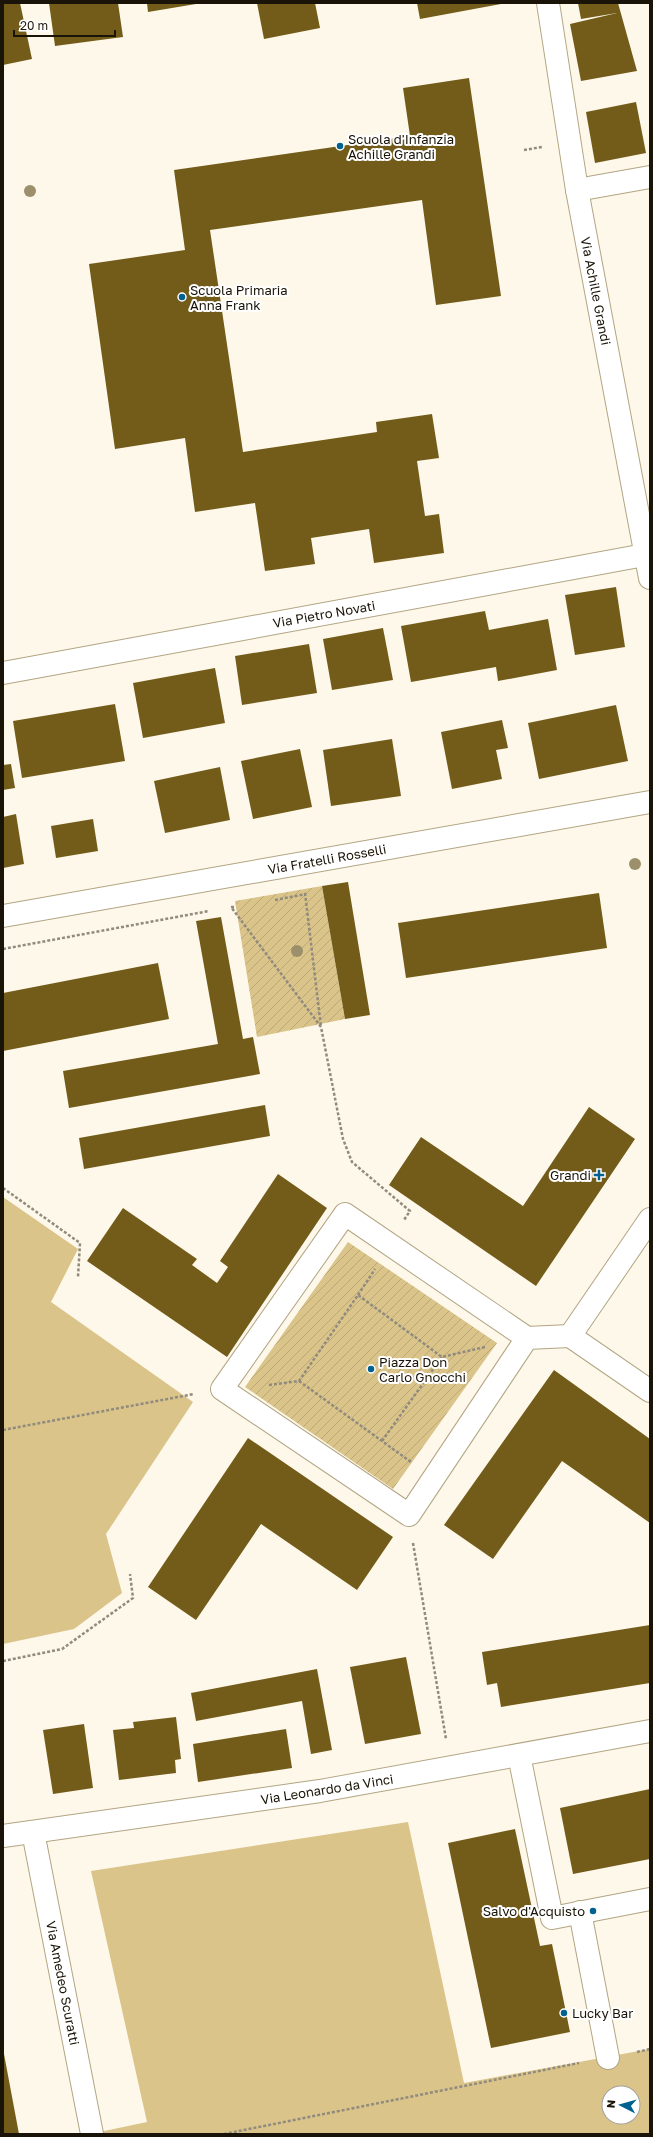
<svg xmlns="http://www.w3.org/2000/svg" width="653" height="2137" font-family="'Golos Text',sans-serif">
<defs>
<pattern id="garden-furrows" width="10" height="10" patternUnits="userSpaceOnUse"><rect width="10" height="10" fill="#dac48a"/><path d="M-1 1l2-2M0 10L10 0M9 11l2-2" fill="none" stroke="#baa876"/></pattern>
</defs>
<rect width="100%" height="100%" fill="#fef8ea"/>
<g fill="#dac48a" fill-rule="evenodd">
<path d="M3,1197L78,1249L51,1302L193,1402L106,1534L122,1593L74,1629L3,1644Z"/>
<path d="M408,1822L464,2083L650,2049V2134H90L147,2122L91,1871ZM609,2093H633V2117H609Z"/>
</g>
<g fill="url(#garden-furrows)">
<path d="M322,886L345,1019L257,1037L235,901Z"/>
<path d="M348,1242L497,1343L393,1489L245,1387Z"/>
</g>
<g fill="#735c19">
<path d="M3,3H20L32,59L3,65Z"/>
<path d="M49,3H118L123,37L55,46Z"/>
<path d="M147,3H196V4L148,12Z"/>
<path d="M257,3H315L320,28L264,39Z"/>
<path d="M417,3H501V4L420,19Z"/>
<path d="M578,3H618L637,71L581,81L570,24L617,13L581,19Z"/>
<path d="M469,78L501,296L436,305L422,200L210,230L243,452L377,432L376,422L432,414L439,458L417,461L425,516L439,514L444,553L374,563L369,529L311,538L315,564L265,571L255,503L195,512L185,438L115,449L89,264L185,250L174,170L410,136L403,88Z"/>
<path d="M636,102L646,153L595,163L586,112Z"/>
<path d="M616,587L625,647L575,655L565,595Z"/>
<path d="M485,611L489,630L548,619L557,670L498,681L496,667L411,682L401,626Z"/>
<path d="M383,628L393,680L332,690L323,639Z"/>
<path d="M309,644L317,693L242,705L235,656Z"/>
<path d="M215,668L225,723L143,738L133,683Z"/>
<path d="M115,704L125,761L22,778L13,721Z"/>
<path d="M616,705L628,761L539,779L528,723Z"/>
<path d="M502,720L508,748L496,750L502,779L452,789L441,732Z"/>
<path d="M392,739L401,796L331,806L323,750Z"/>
<path d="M300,749L312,807L253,819L241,761Z"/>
<path d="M11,764L15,788L3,790V765Z"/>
<path d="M220,767L230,820L165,833L154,781Z"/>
<path d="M16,814L24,864L3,868V817Z"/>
<path d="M93,819L98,851L56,858L51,826Z"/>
<path d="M348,882L370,1015L345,1019L322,886Z"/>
<path d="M599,893L607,948L406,978L398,923Z"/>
<path d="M221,917L243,1039L253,1037L260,1074L69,1108L63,1071L218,1044L196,921Z"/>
<path d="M158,963L169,1019L3,1051V993Z"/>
<path d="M265,1105L270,1136L84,1169L79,1138Z"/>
<path d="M589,1107L635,1139L536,1286L389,1185L421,1137L523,1206Z"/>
<path d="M278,1174L327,1208L227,1357L87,1261L123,1208L197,1259L192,1265L217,1283L228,1267L220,1261Z"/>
<path d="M554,1370L650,1439V1523L562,1461L493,1559L444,1525Z"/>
<path d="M248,1438L393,1537L357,1590L261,1524L196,1620L148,1587Z"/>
<path d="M650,1625V1683L501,1707L497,1683L487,1685L482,1652Z"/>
<path d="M406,1657L421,1734L365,1744L350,1667Z"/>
<path d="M317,1669L332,1750L311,1754L302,1701L196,1721L191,1693Z"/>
<path d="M176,1717L181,1759L175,1760L176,1773L119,1780L113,1730L134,1728L133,1722Z"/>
<path d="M84,1724L93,1788L53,1794L43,1730Z"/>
<path d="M286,1729L292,1768L198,1782L193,1744Z"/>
<path d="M650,1789V1859L573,1874L560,1808Z"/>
<path d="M515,1829L540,1946L552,1944L570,2032L491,2048L448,1843Z"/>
<path d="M3,2054H4L19,2134H3Z"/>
</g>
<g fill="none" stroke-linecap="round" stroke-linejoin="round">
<defs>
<g id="street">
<path d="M548,3L577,190L650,578"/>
<path d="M577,190L650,177"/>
<path d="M3,673L650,554"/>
<path d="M3,916L650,802"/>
<path d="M650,1219L570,1336L650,1391"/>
<path d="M527,1338L409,1515L222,1389L345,1214L527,1338L570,1336"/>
<path d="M519,1755L552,1918L650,1899"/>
<path d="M33,1832L92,2134"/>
<path d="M3,1836L320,1791L650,1731"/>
<path d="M580,1912L608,2058"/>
</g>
</defs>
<use href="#street" stroke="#b2a583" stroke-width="24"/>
<g stroke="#918b7e" stroke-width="2.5" stroke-dasharray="3 2" stroke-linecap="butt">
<path d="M524,150L542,147"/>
<path d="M305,893L321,1027"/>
<path d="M275,900L306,894"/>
<path d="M234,907H231L321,1027L343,1139L352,1162L410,1211L404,1220"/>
<path d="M3,949L209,911"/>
<path d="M3,1188L80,1243L78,1277"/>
<path d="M358,1295L375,1269"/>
<path d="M299,1381L411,1462"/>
<path d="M269,1385L299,1381L358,1295L442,1357L485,1347"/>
<path d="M3,1430L194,1394"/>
<path d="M382,1441L442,1357"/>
<path d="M413,1543L446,1739"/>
<path d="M3,1661L62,1649L133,1598L130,1574"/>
<path d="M637,2052L650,2049"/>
<path d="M224,2134L579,2063"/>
</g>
<use href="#street" stroke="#fff" stroke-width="22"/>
</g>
<g fill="#9c906c">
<circle cx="30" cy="191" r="6"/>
<circle cx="635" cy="864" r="6"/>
<circle cx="297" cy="951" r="6"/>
</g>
<g fill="#006191" stroke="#fff" stroke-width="1.5">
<circle cx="340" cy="146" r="4"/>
<circle cx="182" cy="297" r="4"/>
<path d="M597 1169h4v4h4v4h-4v4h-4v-4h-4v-4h4z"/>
<circle cx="371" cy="1369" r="4"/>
<circle cx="593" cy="1911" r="4"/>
<circle cx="564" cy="2013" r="4"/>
</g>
<g text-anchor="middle" stroke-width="4" stroke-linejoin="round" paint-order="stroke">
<g font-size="13" fill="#191407" stroke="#fff" text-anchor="start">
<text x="348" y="144">Scuola d'Infanzia<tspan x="348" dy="15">Achille Grandi</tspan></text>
<text x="190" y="295">Scuola Primaria<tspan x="190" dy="15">Anna Frank</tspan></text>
<text x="591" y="1180" text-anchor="end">Grandi</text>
<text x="379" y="1367">Piazza Don<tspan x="379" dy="15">Carlo Gnocchi</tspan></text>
<text x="585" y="1916" text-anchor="end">Salvo d'Acquisto</text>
<text x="572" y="2018">Lucky Bar</text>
</g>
<g font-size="13" fill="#191407" stroke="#fff">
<text transform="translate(596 291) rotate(79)" y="5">Via Achille Grandi</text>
<text transform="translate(324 614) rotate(-10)" y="5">Via Pietro Novati</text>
<text transform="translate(327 859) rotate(-10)" y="5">Via Fratelli Rosselli</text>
<text transform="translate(327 1789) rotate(-9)" y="5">Via Leonardo da Vinci</text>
<text transform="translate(63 1983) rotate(79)" y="5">Via Amedeo Scuratti</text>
</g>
</g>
<rect width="653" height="2137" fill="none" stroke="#191407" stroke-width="8"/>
<g transform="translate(621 2105) rotate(276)"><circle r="19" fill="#ffffff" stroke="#a3a19c"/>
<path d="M0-3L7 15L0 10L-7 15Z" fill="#006191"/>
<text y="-6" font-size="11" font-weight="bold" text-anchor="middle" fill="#191407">N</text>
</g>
<path d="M14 30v6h101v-6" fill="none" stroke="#191407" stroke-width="2"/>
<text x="20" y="30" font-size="12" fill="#191407" stroke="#ffffff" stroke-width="3" paint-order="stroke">20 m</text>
</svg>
